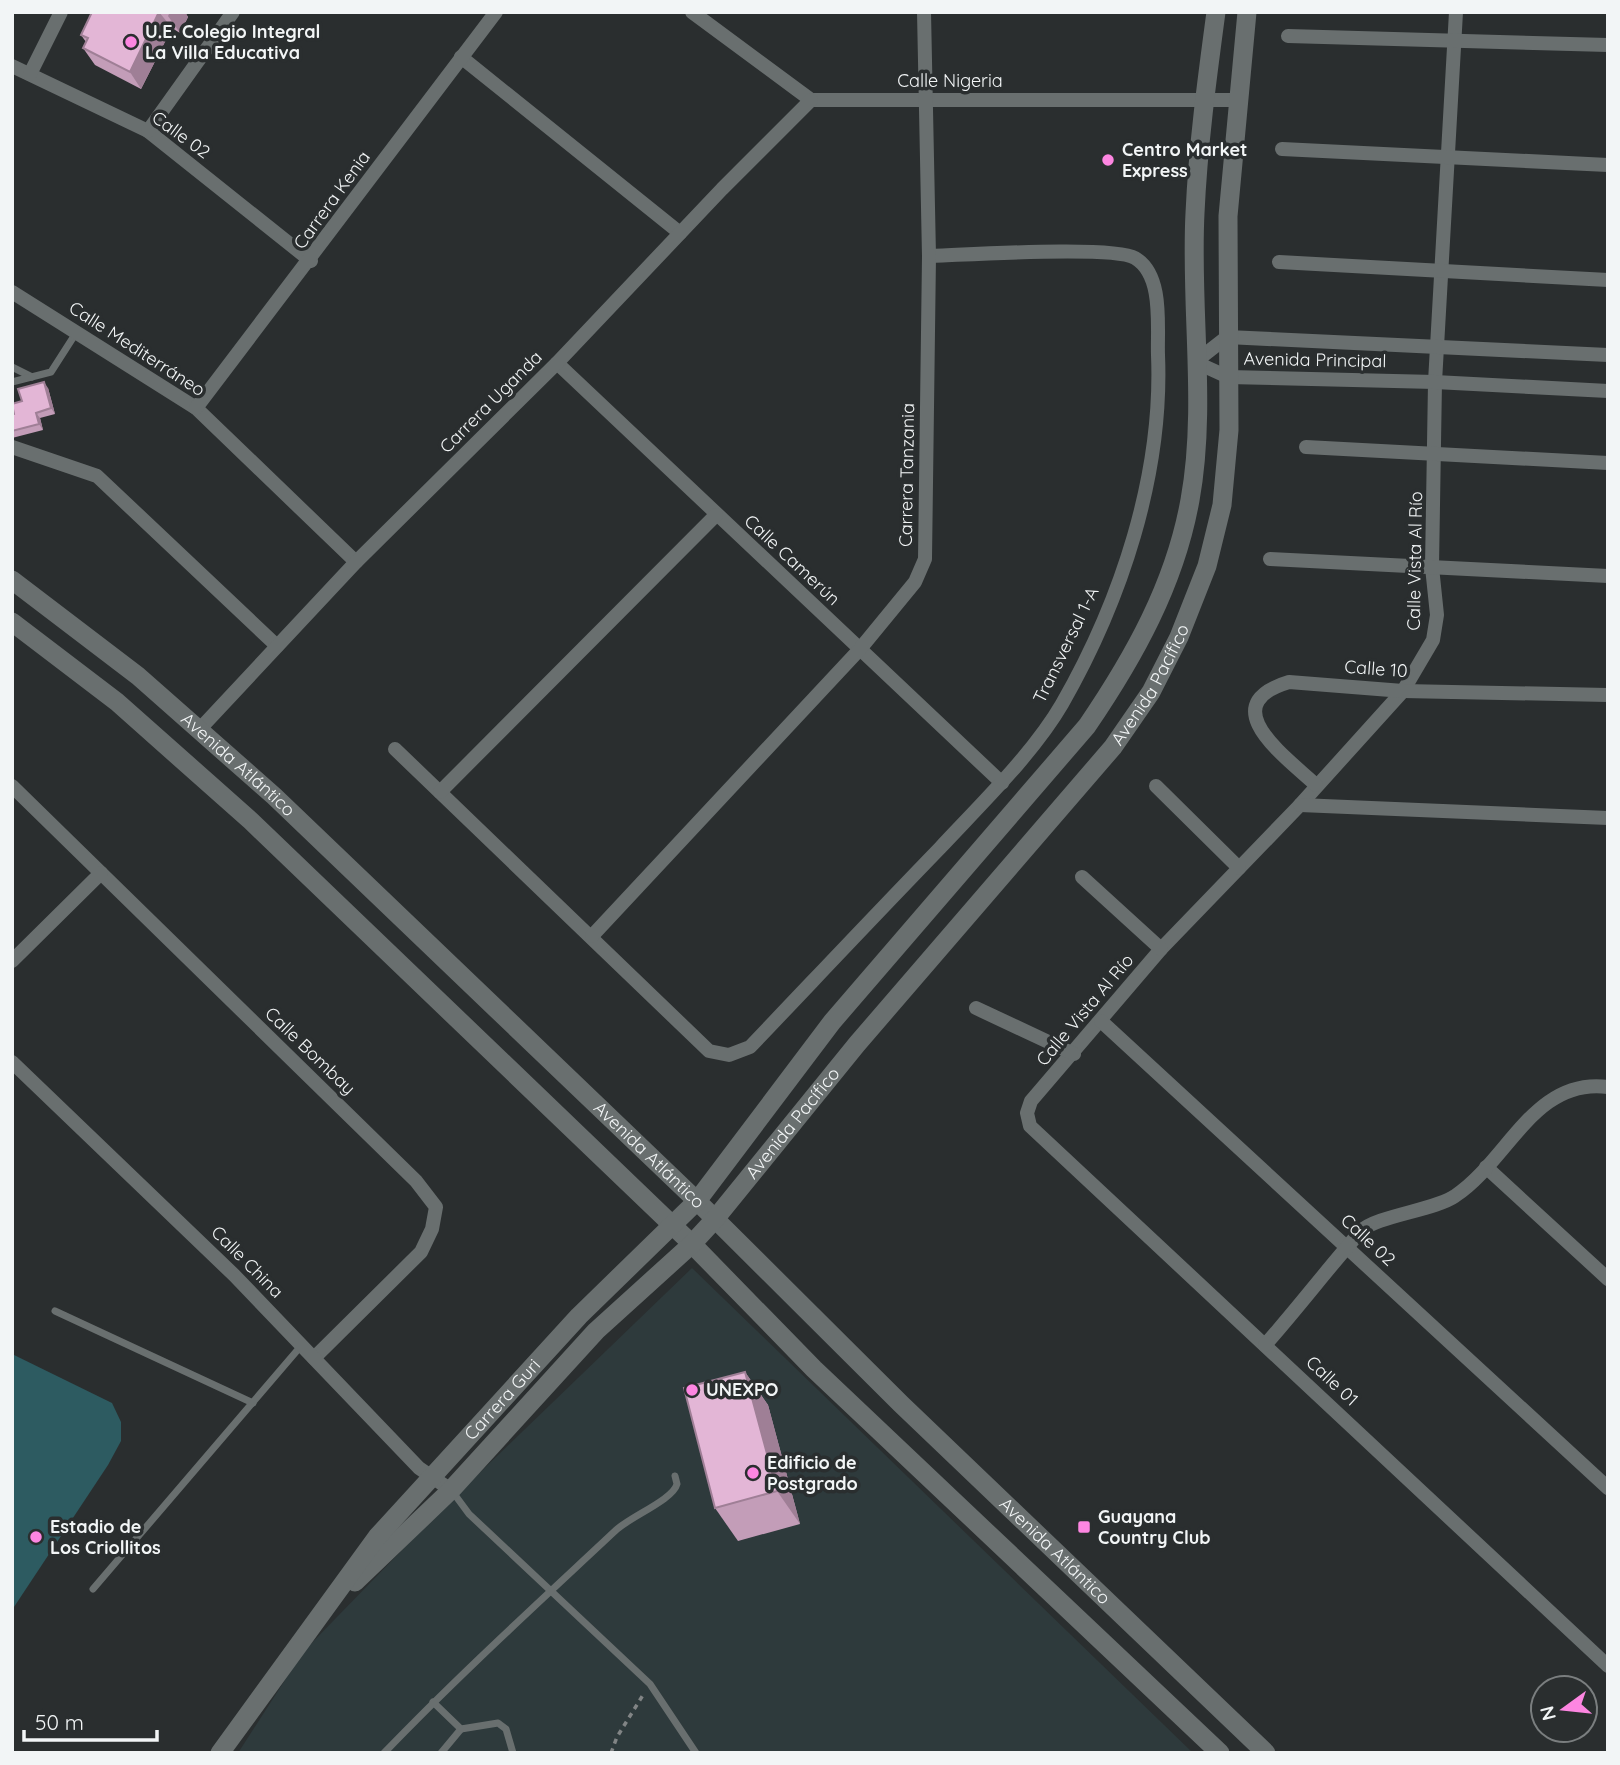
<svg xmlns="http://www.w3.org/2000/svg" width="1620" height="1765" font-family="Quicksand,sans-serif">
<rect width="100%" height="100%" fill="#2a2e2f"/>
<path fill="#2e3a3c" d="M692,1268L1193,1753H238L303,1652L439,1512Z"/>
<path fill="#2d5b61" d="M12,1354L112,1403L121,1422V1441L108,1465L12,1610Z"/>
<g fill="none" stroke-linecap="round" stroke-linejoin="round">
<path stroke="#818485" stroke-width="3.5" stroke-dasharray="5 5" stroke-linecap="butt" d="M611,1753L617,1737L643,1695"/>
<g stroke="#696f6f" stroke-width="7">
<path d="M12,367L32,377"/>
<path d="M12,382L51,372L76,333"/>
<path d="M55,1311L253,1403"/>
<path d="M452,1491L469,1514L650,1684L696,1753"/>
<path d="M93,1589L301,1346"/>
<path d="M433,1702L461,1729L441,1753"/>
<path d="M461,1729L498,1723L506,1729L513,1753"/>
<path d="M384,1753C458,1676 537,1604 615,1531C629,1517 673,1500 677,1484L675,1476"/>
</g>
<g stroke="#696f6f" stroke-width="14">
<path d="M692,12L811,100H1237"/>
<path d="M1456,12L1435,382L1432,567L1437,615L1433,640L1403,691L1300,805L1161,949L1031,1101L1027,1113L1030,1126L1608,1666"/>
<path d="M1288,36L1608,45"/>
<path d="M461,57L680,233"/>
<path d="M12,66L148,131L311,261"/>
<path d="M30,74L61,12"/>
<path d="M148,131L233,12"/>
<path d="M1282,149L1608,165"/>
<path d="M1279,262L1608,280"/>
<path d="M12,292L196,408L356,562"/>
<path d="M1608,355L1227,337L1195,362L1228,377L1435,382L1608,391"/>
<path d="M557,363L1002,783"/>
<path d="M196,408L496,12"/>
<path d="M12,447L97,476L277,646"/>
<path d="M1306,447L1608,463"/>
<path d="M1270,559L1608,576"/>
<path d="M198,731L356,562L557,363L722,189L811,100"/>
<path d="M395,749L709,1051L729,1055L750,1047C813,981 876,914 940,848C979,806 1033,754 1062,704C1121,601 1163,475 1158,355C1157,327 1164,275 1135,258C1113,245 964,255 929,256"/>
<path d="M1316,785C1286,757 1212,705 1289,682L1403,691L1608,695"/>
<path d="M12,786L416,1181L436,1207L432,1229L421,1252L314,1358"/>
<path d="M1156,786L1239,868"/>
<path d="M440,792L716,515"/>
<path d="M1300,805L1608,818"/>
<path d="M1082,877L1161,949"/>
<path d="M592,936L860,649L915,582L925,559L929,256L924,12"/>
<path d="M12,961L101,873"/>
<path d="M976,1008L1074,1054"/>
<path d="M1101,1021L1608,1488"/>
<path d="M12,1062L234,1275L419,1468L451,1490"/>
<path d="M1486,1167L1608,1279"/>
<path d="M1265,1345C1298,1308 1328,1268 1361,1231C1376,1216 1435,1210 1455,1196C1508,1161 1534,1077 1608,1087"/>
</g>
<g stroke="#696f6f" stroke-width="19">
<path id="s1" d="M12,580L138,676L274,796L697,1201L901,1404L1266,1753"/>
<path d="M12,622L117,702L251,821L692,1244L814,1369L1220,1753"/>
<path id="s2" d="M355,1582L451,1490L596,1331L692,1244L715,1219L857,1044L1113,747L1151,692L1179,637L1207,566L1222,505L1229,430L1228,216L1247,12"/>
<path id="s3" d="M220,1753L377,1537L579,1316L697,1201L832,1022L1087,726C1134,657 1175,584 1190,500C1207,407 1190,308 1195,213C1198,146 1207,79 1216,12"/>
</g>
</g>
<g fill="#c39db8">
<path d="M92,12H185L188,17L180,33L172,28L141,89L95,65L83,48L86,42L81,35Z"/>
<path d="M48,388L55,414L40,418L43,430L12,438V415L14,414L22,401Z"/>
<path d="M745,1372L768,1405L800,1524L738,1541L715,1508Z"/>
</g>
<g fill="#9f7f96">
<path d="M159,12L172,28L141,89L130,72Z"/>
<path d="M170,12H185L188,17L180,33L168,16Z"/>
<path d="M44,382L48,388L55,414L51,408Z"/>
<path d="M36,413L40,418L43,430L39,424Z"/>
<path d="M745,1372L768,1405L800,1524L777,1491Z"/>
</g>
<g fill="#e3b6d6" stroke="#9f7f96" stroke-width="2">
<path d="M92,12H159L130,72L83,48L88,38L81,35Z"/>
<path d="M44,382L51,408L36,413L39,424L12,431V415L14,414L12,404L22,401L18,389Z"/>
<path d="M745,1372L777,1491L715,1508L684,1388Z"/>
</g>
<g fill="#fd86e1" stroke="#2a2e2f" stroke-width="2.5">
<circle cx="131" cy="42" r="7"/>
<circle cx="1108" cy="160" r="7"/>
<circle cx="692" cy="1390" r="7"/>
<circle cx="753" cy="1473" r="7"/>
<rect x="1077" y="1520" width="14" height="14" rx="3.5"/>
<circle cx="36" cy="1537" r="7"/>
</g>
<g text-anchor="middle" stroke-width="7" stroke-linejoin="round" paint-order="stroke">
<g font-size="18" font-weight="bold" fill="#f2f5f6" stroke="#2a2e2f" text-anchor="start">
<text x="145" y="38">U.E. Colegio Integral<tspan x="145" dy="21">La Villa Educativa</tspan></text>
<text x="1122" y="156">Centro Market<tspan x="1122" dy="21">Express</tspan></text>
<text x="706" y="1396">UNEXPO</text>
<text x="767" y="1469">Edificio de<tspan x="767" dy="21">Postgrado</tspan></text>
<text x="1098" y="1523">Guayana<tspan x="1098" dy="21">Country Club</tspan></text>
<text x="50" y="1533">Estadio de<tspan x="50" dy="21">Los Criollitos</tspan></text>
</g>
<g font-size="18" fill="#f2f5f6" stroke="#2a2e2f">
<text x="950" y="87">Calle Nigeria</text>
<text transform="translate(181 135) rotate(36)" y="6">Calle 02</text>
<text transform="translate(332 200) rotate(-54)" y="6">Carrera Kenia</text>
<text transform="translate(137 349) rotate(33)" y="6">Calle Mediterráneo</text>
<text transform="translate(1315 360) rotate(1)" y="6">Avenida Principal</text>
<text transform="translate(491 402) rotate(-45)" y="6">Carrera Uganda</text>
<text transform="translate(907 475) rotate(-89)" y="6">Carrera Tanzania</text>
<text transform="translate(792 560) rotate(43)" y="6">Calle Camerún</text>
<text transform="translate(1415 561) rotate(-89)" y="6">Calle Vista Al Río</text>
<text transform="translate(1066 645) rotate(-64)" y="6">Transversal 1-A</text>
<text transform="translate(1376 669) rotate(4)" y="6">Calle 10</text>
<text dy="6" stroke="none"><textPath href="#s2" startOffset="1202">Avenida Pacífico</textPath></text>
<text dy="6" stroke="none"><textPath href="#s1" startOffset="292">Avenida Atlántico</textPath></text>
<text transform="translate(1085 1010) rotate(-50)" y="6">Calle Vista Al Río</text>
<text transform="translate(310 1051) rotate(44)" y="6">Calle Bombay</text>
<text dy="6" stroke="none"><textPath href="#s2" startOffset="635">Avenida Pacífico</textPath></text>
<text dy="6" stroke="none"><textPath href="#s1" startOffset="859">Avenida Atlántico</textPath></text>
<text transform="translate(1368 1240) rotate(43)" y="6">Calle 02</text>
<text transform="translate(247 1262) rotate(45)" y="6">Calle China</text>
<text transform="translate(1332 1381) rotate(43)" y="6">Calle 01</text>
<text dy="6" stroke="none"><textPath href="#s3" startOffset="453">Carrera Guri</textPath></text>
<text dy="6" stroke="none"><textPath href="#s1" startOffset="1426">Avenida Atlántico</textPath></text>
</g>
</g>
<rect width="1620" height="1765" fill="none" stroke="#f2f5f6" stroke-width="28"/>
<g transform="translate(1564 1709) rotate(255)"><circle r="33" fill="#2a2e2f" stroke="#7a7e7f" stroke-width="2"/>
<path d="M0-5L12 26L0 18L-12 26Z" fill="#fd86e1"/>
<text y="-10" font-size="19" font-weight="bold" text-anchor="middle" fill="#f2f5f6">N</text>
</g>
<path d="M24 1730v10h133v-10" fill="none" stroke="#f2f5f6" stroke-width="3.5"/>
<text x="35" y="1730" font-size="21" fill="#f2f5f6" stroke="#2a2e2f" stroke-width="5" paint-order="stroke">50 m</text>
</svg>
